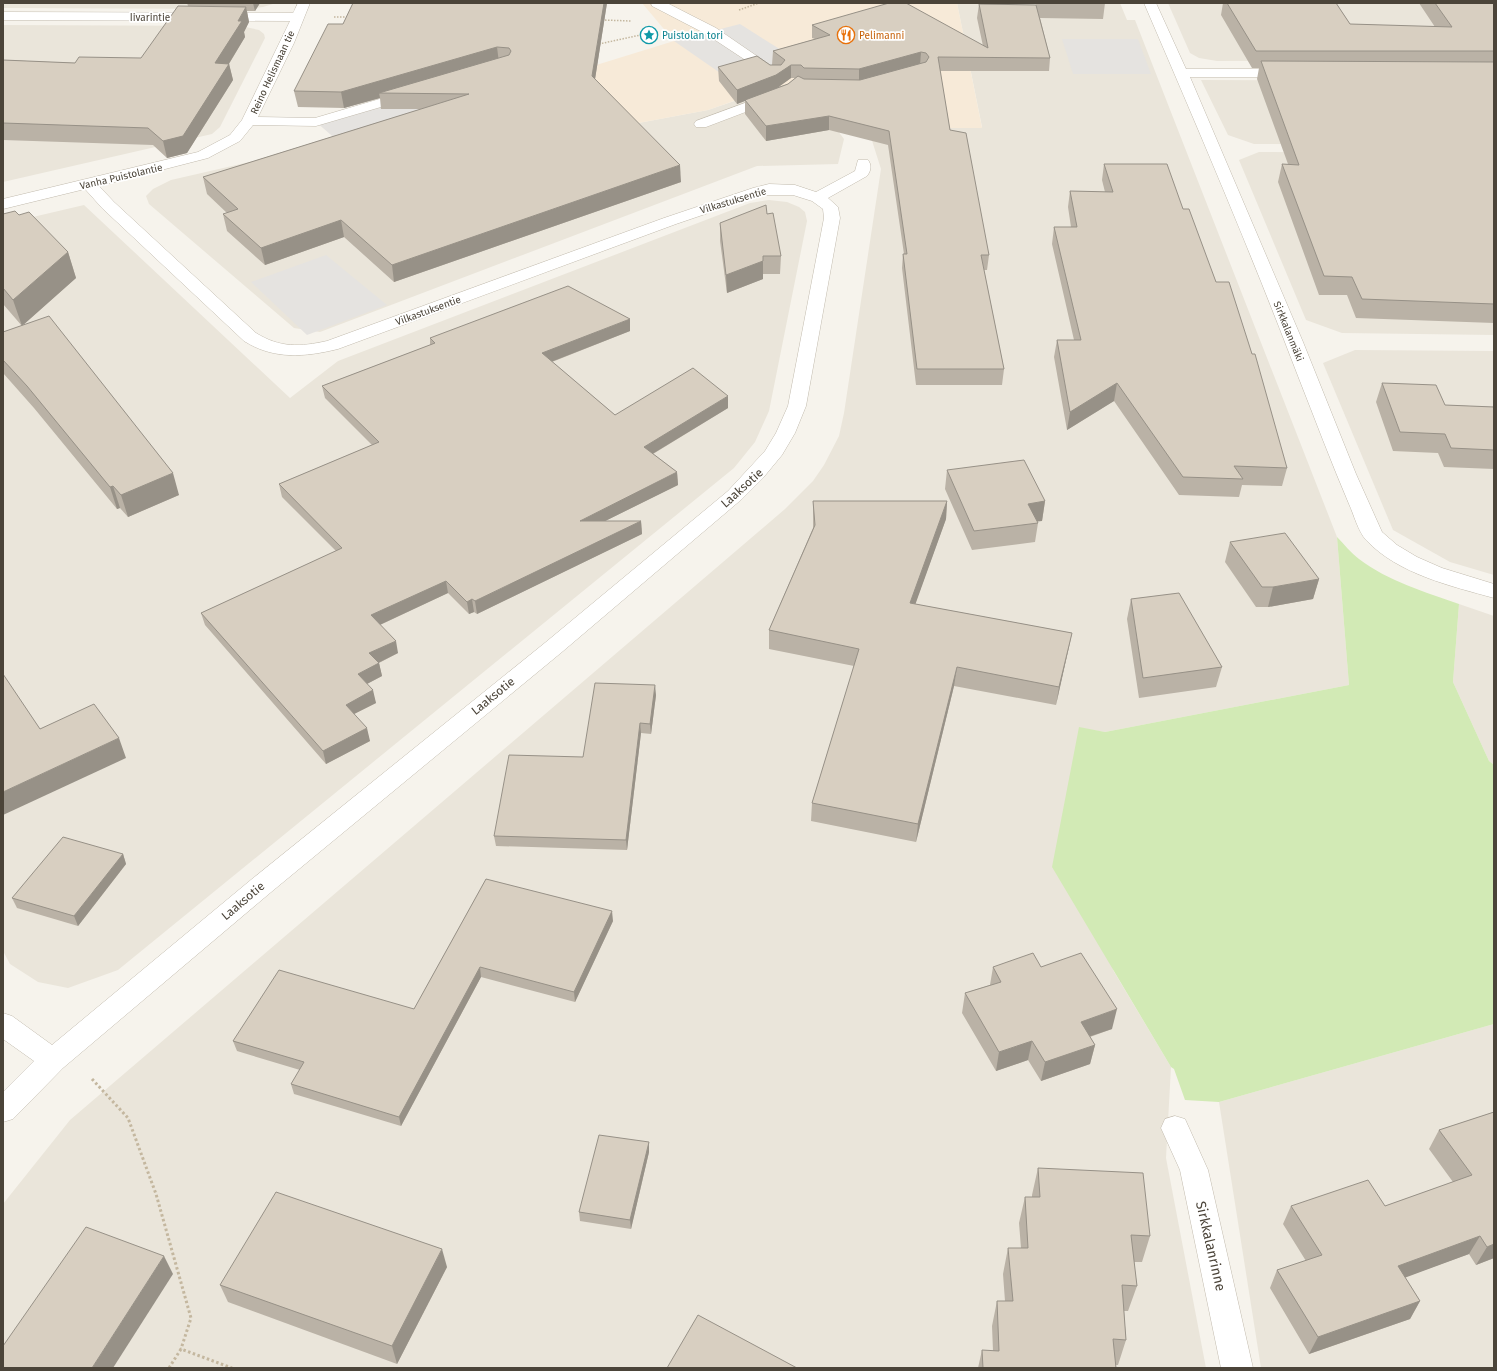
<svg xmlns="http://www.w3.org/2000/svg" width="1497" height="1371" font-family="'Fira Sans',sans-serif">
<rect width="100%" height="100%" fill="#f6f3ec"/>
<g fill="#eae5da">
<path d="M3,3H276L263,7L245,9L3,8Z"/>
<path d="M957,3H1120L1127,20H1135L1337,537L1349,685L1105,732L1079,728L1113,970L1171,1067L1166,1158L1206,1368H3V1204L70,1120L785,509L813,481L824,465L839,436L844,413L881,169L868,128L982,127Z"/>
<path d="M1168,3H1494L1400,60L1217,61L1199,58L1190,53Z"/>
<path d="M3,25L241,26L259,30L264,34L265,38L220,127L212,134L3,182Z"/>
<path d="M1201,80L1494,81V335L1342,333L1306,320L1239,160L1259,152L1457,153L1453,145L1254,144L1228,135Z"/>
<path d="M752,95L832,123L844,139L838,164L757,166L320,332L294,328L149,204L146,196L153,189L171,180L332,143L537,142L708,110Z"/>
<path d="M769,200L787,202L799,207L805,212L807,221L769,411L755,442L734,468L118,970L68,988L38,982L10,964L3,951V224L84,205L290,398L338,361L750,203Z"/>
<path d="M1355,350L1494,351V575L1450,562L1393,530L1323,363Z"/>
<path d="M1459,604L1494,616V765L1489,761L1453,682Z"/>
<path d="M1494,1024V1368H1261L1219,1102Z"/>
</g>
<path fill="#f7ead8" d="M642,3H957L982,128H868L751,95L708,110L537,142L476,102L674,41Z"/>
<path fill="#d2eab5" d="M1337,537C1344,544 1351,553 1359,559C1388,581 1425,592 1459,604L1453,682L1489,761L1494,765V1024L1219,1102L1185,1100L1174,1069L1171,1067L1052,867L1079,727L1105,732L1349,685Z"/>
<g fill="#e5e3e0">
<path d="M740,24L805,65L739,86L674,41Z"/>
<path d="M1062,39H1138L1151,74H1073Z"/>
<path d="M504,67L528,83L338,141L316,122Z"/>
<path d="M326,255L387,305L307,335L251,282Z"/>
</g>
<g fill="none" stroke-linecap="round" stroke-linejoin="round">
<defs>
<g id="minor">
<path d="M298,3H310L294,43L258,117L315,118L410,90L415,91L417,94L415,97L316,126L253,125L240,141L208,158L99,186L114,202L256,333C280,348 300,347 327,341L664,218L753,188L769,184L795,185L816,192L855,171L858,160H868C872,165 871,171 867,176L828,198L838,207L840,218L806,406L795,433L782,455L763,478L742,499L562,652L270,893L63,1068L13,1119L3,1122V1092L34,1061L3,1039V1013L12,1016L52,1045L252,879L546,642L728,491L765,451L776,433L788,406L824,218L823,209L812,201L793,195H761L676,224L338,349C305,357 274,360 244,341L102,208L85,189L3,209V199L198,152L230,135L242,120L290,21L3,20V12L293,13Z"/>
<path d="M651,3H667L716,28L783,74L781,77H771L706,34L652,6Z"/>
<path d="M1144,3H1156L1186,69H1289L1294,70L1296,73L1294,76L1289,77H1190L1303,342L1356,474L1382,532L1397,545L1417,557L1442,568L1494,584V598C1451,586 1398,574 1366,540C1358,531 1354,515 1349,504C1331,462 1315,419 1298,376C1250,250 1197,126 1144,3Z"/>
<path d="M772,93L777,94L779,97L777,100L706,127H696L694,124L696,121Z"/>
<path d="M1175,1116L1185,1119L1208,1170L1253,1368H1221L1180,1170L1161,1128L1165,1119Z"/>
</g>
</defs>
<use href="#minor" stroke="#c2bbae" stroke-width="1"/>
<g stroke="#c4b79f" stroke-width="1.5" stroke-dasharray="1.5 1.5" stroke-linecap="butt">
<path d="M739,10L759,3"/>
<path d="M334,17H349"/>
<path d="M602,20L631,21"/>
<path d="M599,44L645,34"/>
</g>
<g stroke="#c4b79f" stroke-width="3" stroke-dasharray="2.5 2.5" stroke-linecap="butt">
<path d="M92,1079L128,1118L156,1194L191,1318L181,1349"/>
<path d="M169,1368L181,1349L232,1368"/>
</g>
<use href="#minor" fill="#fff" fill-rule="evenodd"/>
</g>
<g fill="#bab2a6" fill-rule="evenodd">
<path d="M187,3H260L255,11H247L249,22L244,32L245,37L229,64L233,80L187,153L167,158L153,145L3,140V60L75,63L141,58L188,6Z"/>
<path d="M353,3H607L595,79L681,182L394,282L344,237L265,265L227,231L223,214L227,213L207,194L203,177L421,109H381L380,98L344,108L298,107L294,91L343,24Z"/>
<path d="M1036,3H1105L1103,19L1040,18L1050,58L1049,71H940L950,130L989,255L987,270H984L1004,369L1002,385H916L902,268L903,254H904L888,145L829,130L766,141L745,114V101L737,104L719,81L718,67L772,65L773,51L815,39L812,38V25L983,46L977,18L979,4L1036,5ZM791,78H795L788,84L778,87Z"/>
<path d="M1223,3H1336L1350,24L1435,27L1419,3H1494V323L1356,318L1347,295H1319L1278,182L1282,164H1288L1257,79L1259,68H1252L1221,15Z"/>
<path d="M1104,164L1183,209L1216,282L1287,468L1282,486L1242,485L1239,497L1179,495L1114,401L1067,430L1054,357L1057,340H1074L1052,244L1054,227H1071L1068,207L1070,191L1105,192L1102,180Z"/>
<path d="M3,214L19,215L68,252L76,278L23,325L179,495L128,517L120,508L117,509L34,408L3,373V332L22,326L3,304Z"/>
<path d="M767,214L781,256L780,274H763V279L727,293L720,241V223Z"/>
<path d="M630,331L552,362L615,415L728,408L653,454L677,472L678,485L605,521H641L642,534L477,614L474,612L469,614L448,593L380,625L398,653L379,663L382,676L367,684L376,703L354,714L370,741L326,764L205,625L201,613L336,551L282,497L279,484L372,445L325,398L322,386L430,345V338Z"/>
<path d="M1382,383L1445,405L1494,407V469L1444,467L1438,453L1393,451L1376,402Z"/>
<path d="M947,470L1045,501L1042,521H1037L1038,523L1035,542L972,550L945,489Z"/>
<path d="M813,501H947L946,519L915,604L1072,633L1056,705L954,686L916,842L811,821L812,803L854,666L769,649V630L813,528Z"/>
<path d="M1230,542L1319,579L1313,599L1268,607H1256L1225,562Z"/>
<path d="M1131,599L1222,667L1216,687L1139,698L1127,619Z"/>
<path d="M656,695L651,734L641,733L627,850L496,846L494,836L583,757Z"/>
<path d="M123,854L126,864L78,926L17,908L12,898Z"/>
<path d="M486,879L613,921L575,1002L481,977L401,1126L294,1094L291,1084L300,1070L237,1051L233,1041L414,1009Z"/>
<path d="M993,967H1041L1112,1029L1090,1037L1095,1045L1090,1064L1041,1081L1028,1060L996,1071L962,1013L965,993L990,985Z"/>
<path d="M1494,1112V1258L1476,1265L1469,1254L1405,1277L1420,1301L1410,1319L1309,1354L1270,1288L1277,1270L1306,1261L1283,1224L1291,1206H1385L1453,1182L1429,1149L1439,1130Z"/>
<path d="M649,1142V1152L631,1229L580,1221L579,1212Z"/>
<path d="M1038,1168L1150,1236L1142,1262H1134L1137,1286L1128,1311H1124L1126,1340L1118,1365H1115L1116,1368H978L982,1350L993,1351L992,1326L997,1301H1005L1003,1274L1008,1248H1021L1019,1223L1025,1197H1032V1195Z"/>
<path d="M447,1267L397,1364L228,1302L220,1285Z"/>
</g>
<g fill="#979187">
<path d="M253,3H260L255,11Z"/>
<path d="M604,3H607L593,92L592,76Z"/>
<path d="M246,7L249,22L244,32L245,37L219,80L215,63Z"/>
<path d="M497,47L499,63L379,93L380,98L344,108L341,92Z"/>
<path d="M921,52L920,66L859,82V69Z"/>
<path d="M229,64L233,80L187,153L167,158L163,141Z"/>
<path d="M791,65V78L776,89L737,104V90Z"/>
<path d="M829,116V130L766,141V126Z"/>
<path d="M680,165L681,182L394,282L392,265Z"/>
<path d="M341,220L344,237L265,265L261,248Z"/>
<path d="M68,252L76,278L22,326L13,300Z"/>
<path d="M763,261V279L727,293L726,275Z"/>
<path d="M630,319V331L543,365L542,353Z"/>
<path d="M1117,383L1114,401L1067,430L1070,412Z"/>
<path d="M728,396V408L644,459V447Z"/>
<path d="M677,472L678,485L581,533L580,521Z"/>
<path d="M173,473L179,495L128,517L121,495Z"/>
<path d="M113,486L120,508L117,509L110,487Z"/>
<path d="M947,501L946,519L909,622L910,603Z"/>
<path d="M1045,501L1042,521L1025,523L1028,504Z"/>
<path d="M641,521L642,534L477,614L475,601Z"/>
<path d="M1319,579L1313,599L1268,607L1273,587Z"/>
<path d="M446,581L448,593L373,628L371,615Z"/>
<path d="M472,599L474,612L469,614L467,602Z"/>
<path d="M1072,633L1056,705L1059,687Z"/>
<path d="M396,641L398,653L372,666L369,653Z"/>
<path d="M379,663L382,676L361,687L358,674Z"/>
<path d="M957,667L954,686L916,842L918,824Z"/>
<path d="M655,685L656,695L651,734L650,724Z"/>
<path d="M373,690L376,703L348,717L346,705Z"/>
<path d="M640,723L641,733L627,850L626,840Z"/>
<path d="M367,728L370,741L326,764L323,751Z"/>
<path d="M119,738L126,758L3,815V792Z"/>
<path d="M123,854L126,864L78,926L74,916Z"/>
<path d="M612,911L613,921L575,1002L574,992Z"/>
<path d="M480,967L481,977L401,1126L399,1117Z"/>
<path d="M1117,1009L1112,1029L1076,1041L1081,1022Z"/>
<path d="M1032,1041L1028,1060L996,1071L999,1052Z"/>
<path d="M1095,1045L1090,1064L1041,1081L1045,1062Z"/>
<path d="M649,1142V1152L631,1229L630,1220Z"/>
<path d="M1480,1236L1469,1254L1388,1284L1398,1266Z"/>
<path d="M1494,1244V1258L1476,1265L1487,1247Z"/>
<path d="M442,1249L447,1267L397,1364L392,1346Z"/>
<path d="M164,1256L173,1274L113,1368H92Z"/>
<path d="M1420,1301L1410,1319L1309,1354L1318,1337Z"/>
</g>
<g fill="#d8cfc1" stroke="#979187">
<path d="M353,3H604L592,76L680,165L392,265L341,220L261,248L223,214L238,209L203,177L469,94L379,93L509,55L511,51L509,48L497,47L341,92L294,91L328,24H343Z"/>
<path d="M889,3H906L988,48L979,4L1036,5L1050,58L938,57L950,130L966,133L989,255H981L1004,369H917L903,254H907L889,131L829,116L766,126L745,100L788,84L798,76L804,79L860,80L926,62L929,57L926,53L921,52L859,69L804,68L801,65H791L776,75L737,90L718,67L757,56L770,65H781L785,60L773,51L830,35L812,25Z"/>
<path d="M1227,3H1336L1350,24L1452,27L1435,3H1494V51H1256Z"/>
<path d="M178,6L246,7L238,21H242L215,63L229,64L183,136L163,141L148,128L3,123V60L75,63L79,57L141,58Z"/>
<path d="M1261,61L1494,62V304L1362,299L1352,277L1324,276L1282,164L1299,165Z"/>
<path d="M1104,164H1167L1183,209H1189L1216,282H1229L1252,354H1255L1287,468L1234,466L1243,479L1183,477L1117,383L1070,412L1057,340H1081L1054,227H1077L1070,191L1113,192Z"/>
<path d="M766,205L767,214L773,213L781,256H763V261L726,275L720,223Z"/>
<path d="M15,211L19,215L29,212L68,252L13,300L3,288V214Z"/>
<path d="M568,286L630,319L542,353L615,415L693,368L728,396L644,447L677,472L580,521H641L475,601L472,599L467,602L446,581L371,615L396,641L369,653L379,663L358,674L373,690L346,705L367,728L323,751L201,613L342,548L279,484L379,442L322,386L435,343L430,338Z"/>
<path d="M49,316L173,473L121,495L113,486L110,487L27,386L3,360V332Z"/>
<path d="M1382,383L1436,385L1445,405L1494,407V450L1451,448L1445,434L1400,432Z"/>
<path d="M1024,460L1045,501L1028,504L1038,523L974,531L947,470Z"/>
<path d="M813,501H947L910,603L1072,633L1059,687L957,667L918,824L812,803L859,649L769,630L815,525Z"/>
<path d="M1285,533L1319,579L1273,587H1262L1230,542Z"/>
<path d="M1179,593L1222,667L1143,678L1131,599Z"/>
<path d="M3,674L40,729L94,704L119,738L3,792Z"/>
<path d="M595,683L655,685L650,724L640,723L626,840L494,836L509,755L583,757Z"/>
<path d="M63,837L123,854L74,916L12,898Z"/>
<path d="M486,879L612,911L574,992L480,967L399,1117L291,1084L304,1062L233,1041L279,970L414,1009Z"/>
<path d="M1033,953L1041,967L1081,953L1117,1009L1081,1022L1095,1045L1045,1062L1032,1041L999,1052L965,993L1001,982L993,967Z"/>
<path d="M1494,1112V1244L1487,1247L1480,1236L1398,1266L1420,1301L1318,1337L1277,1270L1322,1255L1291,1206L1368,1180L1385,1206L1472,1175L1439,1130Z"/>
<path d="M599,1135L649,1142L630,1220L579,1212Z"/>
<path d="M1038,1168L1143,1173L1150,1236L1131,1235L1137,1286L1122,1285L1126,1340L1113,1339L1116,1368H983L982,1350L999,1351L997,1301H1013L1008,1248H1028L1025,1197H1040Z"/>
<path d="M276,1192L442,1249L392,1346L220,1285Z"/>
<path d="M86,1227L164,1256L92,1368H3V1346Z"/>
<path d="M698,1315L797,1368H667Z"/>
</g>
<defs>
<symbol id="sight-ring" viewBox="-11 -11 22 22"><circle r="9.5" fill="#fff" stroke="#0f9aa8" stroke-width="1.5"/><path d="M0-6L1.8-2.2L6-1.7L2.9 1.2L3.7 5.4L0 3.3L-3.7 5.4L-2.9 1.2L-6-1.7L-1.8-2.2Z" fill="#0f9aa8"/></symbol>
<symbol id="restaurant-ring" viewBox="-11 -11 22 22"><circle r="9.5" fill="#fff" stroke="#e8710a" stroke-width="1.5"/><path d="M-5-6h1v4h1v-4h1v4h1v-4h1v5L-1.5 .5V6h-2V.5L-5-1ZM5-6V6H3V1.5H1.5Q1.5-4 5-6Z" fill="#e8710a"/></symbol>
</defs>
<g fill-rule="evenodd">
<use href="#sight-ring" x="639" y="25" width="20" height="20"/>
<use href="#restaurant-ring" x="836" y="25" width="20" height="20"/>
</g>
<g text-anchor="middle" stroke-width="3.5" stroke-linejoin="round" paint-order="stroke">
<g font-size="10" fill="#4b4439" stroke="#fff">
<text x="150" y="21">Iivarintie</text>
<text transform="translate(272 72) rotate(-65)" y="4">Reino Helismaan tie</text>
<text transform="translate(121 176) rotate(-13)" y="4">Vanha Puistolantie</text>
<text transform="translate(733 200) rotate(-17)" y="4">Vilkastuksentie</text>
<text transform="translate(428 310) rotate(-20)" y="4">Vilkastuksentie</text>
<text transform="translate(1289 331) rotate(68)" y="4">Sirkkalanmäki</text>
</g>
<g font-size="10" fill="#0d838f" stroke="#fff" text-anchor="start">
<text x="662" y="39">Puistolan tori</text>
</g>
<g font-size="10" fill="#c56008" stroke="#fff" text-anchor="start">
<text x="859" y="39">Pelimanni</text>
</g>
<g font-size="12" fill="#4b4439" stroke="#fff">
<text transform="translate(742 488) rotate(-42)" y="4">Laaksotie</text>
<text transform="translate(493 696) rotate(-39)" y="4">Laaksotie</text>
<text transform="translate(243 901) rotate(-40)" y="4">Laaksotie</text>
</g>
<g font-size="14" fill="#4b4439" stroke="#fff">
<text transform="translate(1211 1246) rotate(77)" y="5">Sirkkalanrinne</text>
</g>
</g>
<rect width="1497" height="1371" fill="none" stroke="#4b4439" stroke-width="8"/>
</svg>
